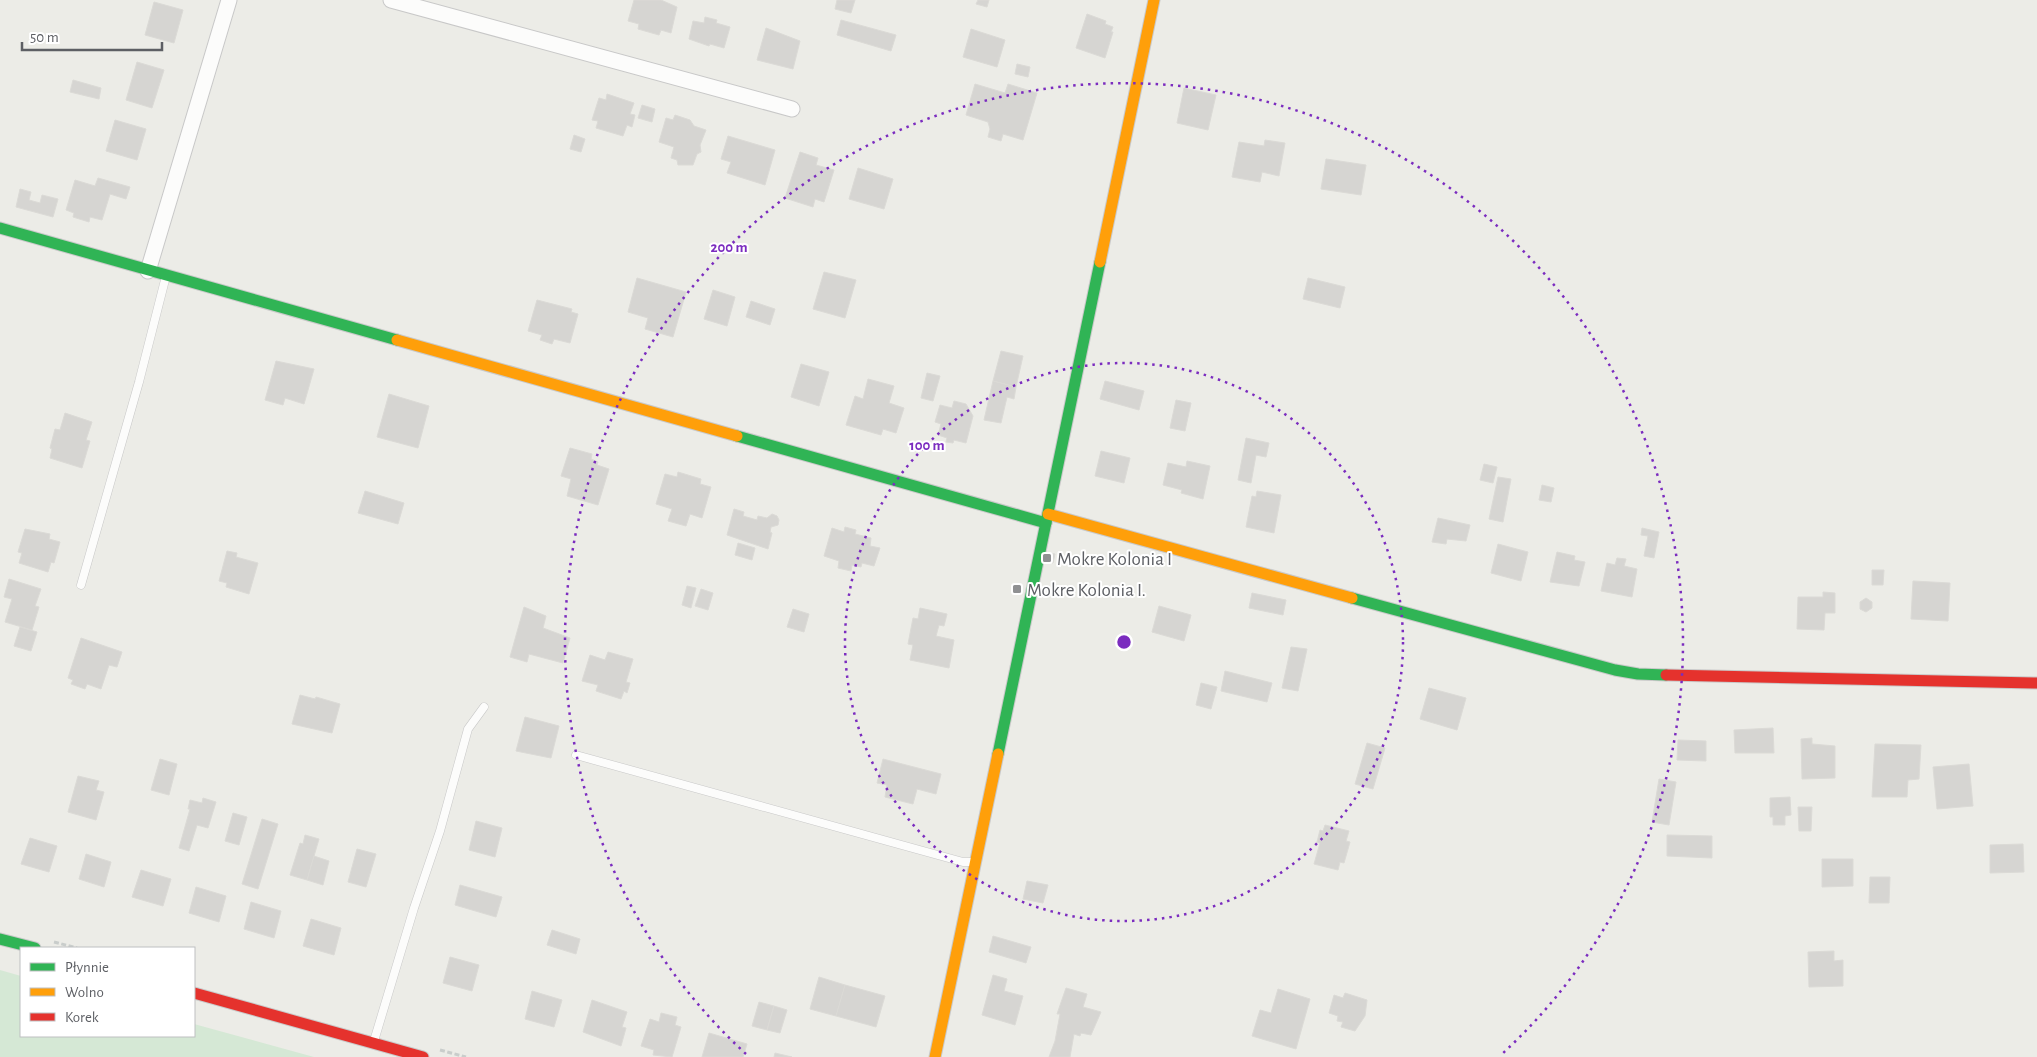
<svg xmlns="http://www.w3.org/2000/svg" width="2037" height="1057" font-family="'Alegreya Sans',sans-serif">
<rect width="100%" height="100%" fill="#ecece7"/>
<path fill="#d5e8d5" d="M0,970L21,976V1036H194V1024L314,1057H0Z"/>
<g fill="#d6d5d2" stroke="#dbdad6">
<path d="M634,0H661L677,7L671,33L661,30L659,35L638,29L639,24L628,21Z"/>
<path d="M837,0H855L851,13L835,9Z"/>
<path d="M978,0H989L987,7L976,4Z"/>
<path d="M154,2L183,10L174,43L145,35Z"/>
<path d="M1087,14L1106,21L1105,24L1113,27L1111,32H1113L1105,58L1076,48Z"/>
<path d="M705,17L717,20L716,23L730,27L724,48L710,44L709,46L689,39L693,21L704,23Z"/>
<path d="M841,20L896,35L891,51L837,35Z"/>
<path d="M766,28L800,41L793,69L757,60Z"/>
<path d="M971,29L1005,40L997,67L963,57Z"/>
<path d="M137,62L164,70L152,108L126,100Z"/>
<path d="M1017,64L1030,67L1028,77L1015,74Z"/>
<path d="M73,80L101,88L99,99L70,92Z"/>
<path d="M975,84L1005,93L1008,84L1037,93L1023,140L1003,134L1001,141L988,137L990,129L988,122L966,115Z"/>
<path d="M1184,88L1216,95L1208,130L1177,123Z"/>
<path d="M607,94L634,103L630,114L635,115L632,127L627,125L623,136L596,128L598,121L592,120L599,98L606,100Z"/>
<path d="M642,105L655,109L652,122L638,118Z"/>
<path d="M675,115L690,120L694,126L706,130L700,145L701,152L697,154L693,165H678L677,160L671,158L674,147L659,142L666,118L673,120Z"/>
<path d="M115,120L146,129L137,160L106,151Z"/>
<path d="M574,135L585,139L581,152L570,149Z"/>
<path d="M728,136L775,150L765,185L727,173L731,162L721,159Z"/>
<path d="M1265,140L1285,143L1279,176L1262,172L1260,182L1232,177L1239,142L1264,146Z"/>
<path d="M800,152L818,158L816,165L834,170L824,202L815,199L813,207L785,198Z"/>
<path d="M1326,159L1366,165L1361,195L1321,189Z"/>
<path d="M858,168L893,179L884,209L849,199Z"/>
<path d="M98,178L130,187L126,199L110,194L102,220L90,217L89,222L73,217L74,213L66,210L75,180L95,186Z"/>
<path d="M20,189L31,192L29,200L40,203L42,195L58,199L53,217L16,207Z"/>
<path d="M824,272L856,280L845,318L813,309Z"/>
<path d="M637,278L686,292L673,337L645,329L648,318L628,312Z"/>
<path d="M1308,278L1345,287L1340,308L1303,299Z"/>
<path d="M713,290L735,297L727,326L704,319Z"/>
<path d="M537,300L572,309L571,312L578,314L570,343L554,339L552,344L540,340L542,335L528,331Z"/>
<path d="M751,301L775,309L770,325L746,317Z"/>
<path d="M1001,351L1023,356L1016,387L993,381Z"/>
<path d="M276,361L314,369L304,404L285,398L283,405L265,400Z"/>
<path d="M801,364L829,372L819,406L791,397Z"/>
<path d="M927,373L940,376L933,401L921,398Z"/>
<path d="M868,379L894,386L889,403L904,408L896,433L883,429L881,435L846,425L855,396L863,399Z"/>
<path d="M993,381L1016,387L1014,399L1007,397L1001,423L984,420Z"/>
<path d="M1105,381L1144,391L1139,410L1100,399Z"/>
<path d="M389,394L429,406L418,448L377,437Z"/>
<path d="M1176,400L1191,403L1185,431L1170,428Z"/>
<path d="M954,401L966,404L973,416L966,443L954,440L953,443L946,442L947,438L938,435L941,424L935,422L940,405L952,408Z"/>
<path d="M65,413L92,422L86,440L90,441L82,468L50,458L52,449L50,448L55,429L60,430Z"/>
<path d="M1246,438L1269,443L1266,457L1256,455L1251,483L1238,480Z"/>
<path d="M570,448L592,454L591,459L598,462L597,465L609,469L598,505L567,496L571,479L561,476Z"/>
<path d="M1101,451L1130,458L1124,483L1095,476Z"/>
<path d="M1187,461L1210,466L1203,499L1181,493L1182,490L1163,485L1168,463L1186,467Z"/>
<path d="M1484,464L1497,467L1493,483L1480,480Z"/>
<path d="M678,472L701,479L700,484L711,487L702,518L690,514L686,526L668,521L672,509L656,504L665,474L677,477Z"/>
<path d="M1498,477L1511,479L1503,522L1489,519Z"/>
<path d="M1542,485L1554,488L1551,502L1539,500Z"/>
<path d="M365,491L404,503L398,524L358,513Z"/>
<path d="M1257,491L1281,495L1274,533L1246,527L1252,496L1256,497Z"/>
<path d="M734,509L744,512L743,516L757,520L758,516L767,518L772,514L777,516L779,520L778,525L771,527L770,532L772,533L768,549L727,535Z"/>
<path d="M1438,518L1470,525L1466,541L1447,539L1446,544L1432,542Z"/>
<path d="M845,527L856,530L855,534L871,538L870,546L880,548L874,566L862,563L861,567L852,565L851,571L838,568L839,561L824,556L832,528L844,532Z"/>
<path d="M1642,528L1659,532L1654,558L1644,556L1648,536L1641,535Z"/>
<path d="M25,529L50,534L49,539L60,542L54,563L51,562L48,572L19,563L22,553L18,552Z"/>
<path d="M738,543L755,548L752,560L735,555Z"/>
<path d="M1498,544L1528,552L1521,581L1491,573Z"/>
<path d="M227,551L237,553L236,557L258,563L249,594L226,587L227,583L219,581Z"/>
<path d="M1557,552L1575,556L1574,560L1585,562L1579,586L1550,582Z"/>
<path d="M1050,553L1055,554L1053,563L1048,562Z"/>
<path d="M1617,558L1626,559L1624,566L1637,569L1632,597L1601,591L1607,563L1615,565Z"/>
<path d="M1872,570H1884L1883,585H1872Z"/>
<path d="M9,579L41,589L35,606L39,607L32,630L5,622L12,599L4,597Z"/>
<path d="M1913,581L1950,583L1948,621L1911,619Z"/>
<path d="M687,586L696,588L691,608L682,605Z"/>
<path d="M701,589L713,593L708,610L695,606Z"/>
<path d="M1823,592L1835,593V613H1825L1824,630L1797,629L1798,597H1823Z"/>
<path d="M1252,593L1286,600L1283,615L1249,608Z"/>
<path d="M1866,598L1872,602V608L1866,612L1860,609V602Z"/>
<path d="M1159,606L1191,615L1184,641L1152,632Z"/>
<path d="M524,607L546,616L543,628L570,638L563,663L529,654L527,662L510,657Z"/>
<path d="M920,608L947,614L944,626L939,625L936,636L954,640L949,668L910,660L913,645L908,644L913,618L918,619Z"/>
<path d="M793,609L809,614L804,632L787,627Z"/>
<path d="M20,627L37,632L31,651L14,646Z"/>
<path d="M81,638L122,652L117,667L109,665L101,689L87,684L85,689L71,684L73,680L68,678Z"/>
<path d="M1291,647L1307,649L1298,691L1282,688Z"/>
<path d="M608,652L633,659L626,682L630,683L627,693L624,691L621,699L596,691L598,685L582,681L590,655L605,660Z"/>
<path d="M1225,671L1272,683L1267,702L1221,691Z"/>
<path d="M1201,683L1217,687L1211,709L1196,705Z"/>
<path d="M1429,688L1466,698L1457,730L1420,719Z"/>
<path d="M300,695L315,699L316,697L340,704L332,733L292,724Z"/>
<path d="M525,717L559,726L551,758L516,751Z"/>
<path d="M1773,728L1774,753H1735L1734,730Z"/>
<path d="M1812,738V744L1835,746V778L1802,779L1801,739Z"/>
<path d="M1678,740L1706,741V761L1677,760Z"/>
<path d="M1367,743L1385,748L1373,789L1355,784Z"/>
<path d="M1875,744L1921,745L1919,779L1908,780L1907,797H1872Z"/>
<path d="M160,759L177,764L169,795L151,790Z"/>
<path d="M883,759L941,774L936,794L917,789L913,804L885,797L887,785L877,783Z"/>
<path d="M1969,764L1973,806L1937,809L1933,767Z"/>
<path d="M78,776L99,781L96,790L104,792L96,820L68,812Z"/>
<path d="M1659,779L1676,782L1669,825L1652,822Z"/>
<path d="M1790,797L1791,815L1785,816V825H1773V817H1770V798Z"/>
<path d="M203,798L216,802L208,828L197,825L189,851L179,848L190,809H188L190,800L202,803Z"/>
<path d="M1798,807H1812L1811,831H1799Z"/>
<path d="M233,813L247,817L239,845L225,841Z"/>
<path d="M262,819L278,824L258,889L242,884Z"/>
<path d="M476,821L502,828L495,857L469,850Z"/>
<path d="M1325,825L1349,831L1346,841L1350,842L1344,863L1340,862L1338,870L1314,864L1320,843L1317,842L1320,830L1323,831Z"/>
<path d="M305,835L319,839L307,880L290,875L300,843L303,844Z"/>
<path d="M1667,835L1712,836V858L1667,856Z"/>
<path d="M30,838L57,846L49,872L21,864Z"/>
<path d="M2023,844L2024,872L1990,873V845Z"/>
<path d="M357,849L376,854L366,887L348,882Z"/>
<path d="M86,854L111,862L104,887L79,879Z"/>
<path d="M314,856L329,861L323,885L307,880Z"/>
<path d="M1822,859H1853V886L1822,887Z"/>
<path d="M141,870L171,879L163,906L132,897Z"/>
<path d="M1870,877H1890L1889,903H1869Z"/>
<path d="M1027,881L1048,885L1043,903L1023,899Z"/>
<path d="M460,885L502,897L496,917L455,905Z"/>
<path d="M196,887L226,896L219,922L189,913Z"/>
<path d="M251,902L281,911L274,938L244,929Z"/>
<path d="M311,919L341,928L334,955L303,946Z"/>
<path d="M552,930L580,939L576,954L547,945Z"/>
<path d="M993,936L1031,947L1026,963L989,952Z"/>
<path d="M1834,951V961L1843,960V986L1809,987L1808,952Z"/>
<path d="M450,957L479,965L472,991L443,983Z"/>
<path d="M993,975L1007,979L1004,991L1023,996L1015,1025L982,1015Z"/>
<path d="M819,977L845,985L836,1016L810,1009Z"/>
<path d="M845,985L885,996L876,1027L836,1016Z"/>
<path d="M1066,988L1087,994L1083,1007L1101,1012L1091,1035L1081,1033L1080,1036L1074,1034L1070,1057H1049L1055,1041L1060,1014H1057Z"/>
<path d="M1278,989L1310,999L1296,1049L1252,1036L1260,1010L1271,1013Z"/>
<path d="M532,991L562,1000L554,1027L525,1019Z"/>
<path d="M1345,993L1367,1000L1365,1016L1355,1031L1341,1027L1343,1022L1337,1021L1338,1016L1329,1013L1334,995L1343,998Z"/>
<path d="M592,1000L627,1012L622,1027L626,1028L621,1046L583,1032Z"/>
<path d="M759,1002L774,1006L767,1030L752,1026Z"/>
<path d="M774,1006L787,1010L780,1033L767,1030Z"/>
<path d="M661,1013L677,1017L675,1025L681,1027L672,1057L653,1055L654,1050L641,1046L650,1019L659,1022Z"/>
<path d="M709,1033L747,1044L743,1057H702Z"/>
<path d="M775,1053L792,1057H774Z"/>
</g>
<g fill="none" stroke-linecap="round" stroke-linejoin="round">
<defs>
<g id="lane">
<path d="M81,585L139,382L166,276"/>
<path d="M576,755L963,862H973"/>
<path d="M374,1041L414,908L440,831L468,729L484,707"/>
</g>
<g id="street">
<path d="M391,0L792,109"/>
<path d="M148,271L229,0"/>
</g>
<g id="fast">
<path d="M0,228L397,340"/>
<path d="M737,436L1046,523"/>
<path d="M1352,598L1615,670L1638,674L1666,675"/>
<path d="M998,754L1100,262"/>
<path d="M0,939L35,948"/>
</g>
<g id="slow">
<path d="M1100,262L1154,0"/>
<path d="M397,340L737,436"/>
<path d="M1048,514L1352,598"/>
<path d="M935,1057L998,754"/>
</g>
<g id="jam">
<path d="M1666,675L2037,683"/>
<path d="M194,993L423,1057"/>
</g>
</defs>
<use href="#lane" stroke="#c8c8c8" stroke-width="9"/>
<use href="#street" stroke="#c8c8c8" stroke-width="17"/>
<use href="#fast" stroke="#c9c9c9" stroke-width="13"/>
<use href="#slow" stroke="#c9c9c9" stroke-width="13"/>
<use href="#jam" stroke="#c9c9c9" stroke-width="13"/>
<g stroke="#c9cdcb" stroke-width="3" stroke-dasharray="5 2.5" stroke-linecap="butt">
<path d="M54,942L77,948"/>
<path d="M440,1050L466,1057"/>
</g>
<use href="#lane" stroke="#fcfcfb" stroke-width="8"/>
<use href="#street" stroke="#fcfcfb" stroke-width="15"/>
<use href="#fast" stroke="#30b455" stroke-width="11"/>
<use href="#slow" stroke="#ff9f0a" stroke-width="11"/>
<use href="#jam" stroke="#e5322d" stroke-width="11"/>
</g>
<g fill="none" stroke="#7b2cbf" stroke-width="2.5" stroke-dasharray="2.5 5">
<circle cx="1124" cy="642" r="279"/>
<path d="M746 1054A559 559 0 1 1 1502 1054"/>
</g>
<g fill="#8f9092" stroke="#fff" stroke-width="2">
<rect x="1042" y="553" width="10" height="10" rx="2.5"/>
<rect x="1012" y="584" width="10" height="10" rx="2.5"/>
</g>
<g text-anchor="middle" stroke-width="4" stroke-linejoin="round" paint-order="stroke">
<g font-size="19" fill="#5d5f64" stroke="#fff" text-anchor="start">
<text x="1057" y="565">Mokre Kolonia I</text>
<text x="1027" y="596">Mokre Kolonia I.</text>
</g>
</g>
<circle cx="1124" cy="642" r="8" fill="#7b2cbf" stroke="#fff" stroke-width="2.5"/>
<g font-size="15" text-anchor="middle" font-weight="bold" fill="#7b2cbf" stroke="#fff" stroke-width="4" stroke-linejoin="round" paint-order="stroke">
<text x="729" y="252">200 m</text>
<text x="927" y="450">100 m</text>
</g>
<rect x="20" y="947" width="175" height="90" fill="#ffffff" stroke="#bebfc1"/>
<rect x="30" y="963" width="25" height="8" fill="#30b455" stroke="#bebfc1"/>
<text x="65" y="972" font-size="15" fill="#5d5f64">Płynnie</text>
<rect x="30" y="988" width="25" height="8" fill="#ff9f0a" stroke="#bebfc1"/>
<text x="65" y="997" font-size="15" fill="#5d5f64">Wolno</text>
<rect x="30" y="1013" width="25" height="8" fill="#e5322d" stroke="#bebfc1"/>
<text x="65" y="1022" font-size="15" fill="#5d5f64">Korek</text>
<path d="M22 42v8h140v-8" fill="none" stroke="#5d5f64" stroke-width="2.5"/>
<text x="30" y="42" font-size="15" fill="#5d5f64" stroke="#ffffff" stroke-width="4" paint-order="stroke">50 m</text>
</svg>
